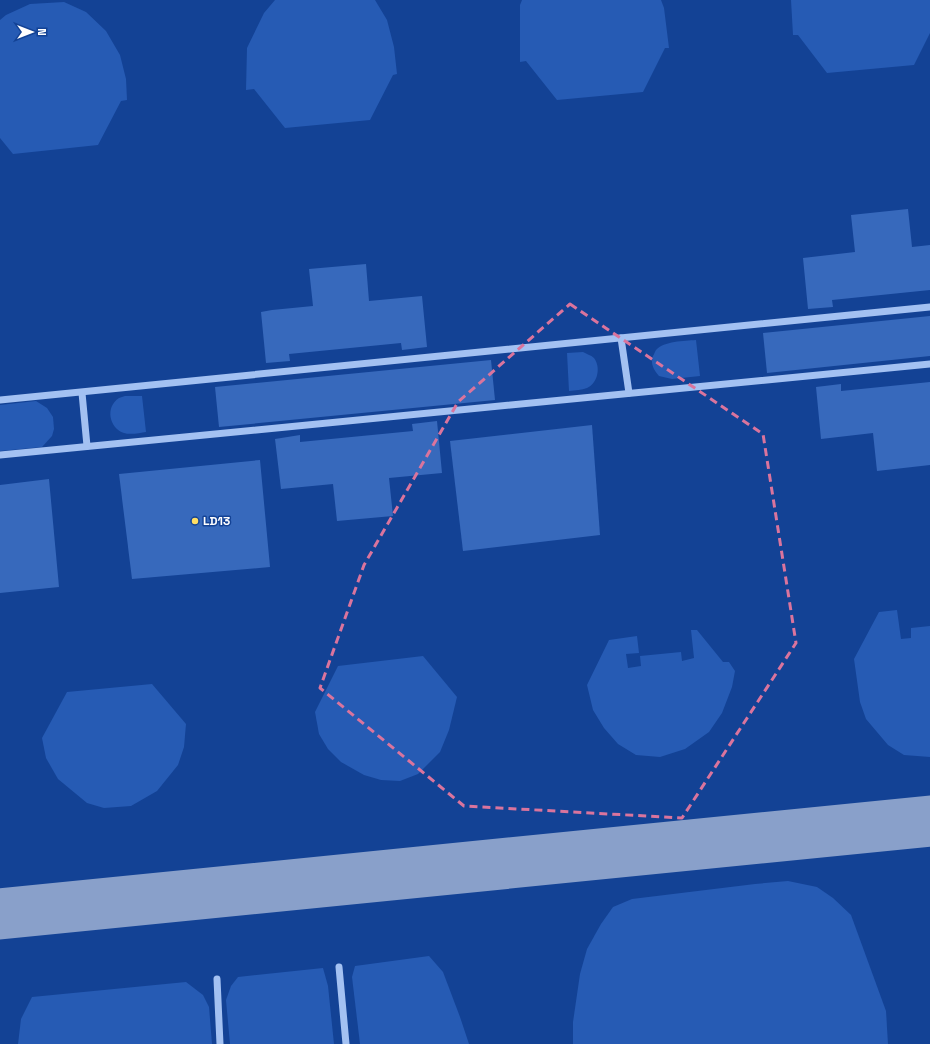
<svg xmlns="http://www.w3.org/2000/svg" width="930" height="1044" font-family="'Space Grotesk',sans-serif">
<rect width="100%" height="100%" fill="#134295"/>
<g fill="#265bb4">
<path d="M275,0H375L387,20L394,47L397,74L393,75L370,120L285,128L254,89L246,90L247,48L264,13Z"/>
<path d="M522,0H661L664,8L669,48H665L643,92L557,100L526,61L520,62V5Z"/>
<path d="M791,0H930V33L914,65L827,73L798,35H793Z"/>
<path d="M64,2L86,12L106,31L120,55L126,79L127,100L121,101L98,145L13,154L0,138V20L6,15L30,4Z"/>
<path d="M696,340L700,376L672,379L659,376C654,370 650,364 653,356C654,355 655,351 656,350C664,341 684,341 696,340Z"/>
<path d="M583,352C586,354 591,355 594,358C601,367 598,383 587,388C582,390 575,390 569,391L567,353Z"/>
<path d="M125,396H142L146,432C140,433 130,435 124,433C109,428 105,407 119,398C121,397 123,397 125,396Z"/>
<path d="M36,401L47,408L53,417L54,429L52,436L42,447L0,451V405Z"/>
<path d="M897,610L901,639L911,638V628L930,626V757L904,755L888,745L866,719L860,702L854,659L879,612Z"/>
<path d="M691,630H697L723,662H729L735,671L732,687L722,713L709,732L685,749L660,757L636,755L618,744L604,728L593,710L587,685L609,640L637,636L639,653L626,654L628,668L641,666L640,656L681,652L682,661L694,658Z"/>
<path d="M423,656L457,697L449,730L440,752L418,774L400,781L381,780L364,775L341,762L328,749L319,734L315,712L338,666Z"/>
<path d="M152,684L186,724L184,747L178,765L157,791L131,806L104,808L87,803L58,779L46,758L42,738L67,692Z"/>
<path d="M788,881L817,887L833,898L851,915L886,1011L888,1044H573V1022L580,974L587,949L601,924L613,907L632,899L755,884Z"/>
<path d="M429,956L443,972L460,1017L469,1044H360L352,977L355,966Z"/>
<path d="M323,968L328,986L334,1044H230L226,1000L231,986L238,977Z"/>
<path d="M186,982L203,995L209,1007L212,1044H18L21,1019L32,997Z"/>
</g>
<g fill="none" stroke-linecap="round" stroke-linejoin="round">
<path stroke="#89a0ca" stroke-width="51" d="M0,914L930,821"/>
</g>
<g fill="#3769bc">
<path d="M908,209L912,247L930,245V290L832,300L833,307L808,309L803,258L855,252L851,215Z"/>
<path d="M366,264L369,301L422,296L427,347L402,350L401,343L289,354L290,361L266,363L261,312L272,310L313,306L309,269Z"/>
<path d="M930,316V356L767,373L763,333Z"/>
<path d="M491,360L495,400L219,427L215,387Z"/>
<path d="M930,382V465L877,471L873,433L821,439L816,387L841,384V391Z"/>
<path d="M437,421L442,473L389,478L393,516L337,521L333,484L281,489L275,439L300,435V442L413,431L412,424Z"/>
<path d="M592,425L600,535L463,551L450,441Z"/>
<path d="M260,460L270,567L132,579L119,474Z"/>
<path d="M49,479L59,587L0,593V485Z"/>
</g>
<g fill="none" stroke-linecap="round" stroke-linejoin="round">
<g stroke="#a3c1f2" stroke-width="7">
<path d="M621,338L629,393"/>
<path d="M82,393L87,446"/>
<path d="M0,400L930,307"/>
<path d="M0,455L930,364"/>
<path d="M339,967L346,1044"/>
<path d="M217,979L220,1044"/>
</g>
</g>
<path fill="none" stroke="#da749d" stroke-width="3" stroke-dasharray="8 5" stroke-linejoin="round" d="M570,304L763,434L796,643L682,818L464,806L320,688L364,565L458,402Z"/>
<circle fill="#ffde64" stroke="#134295" stroke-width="1.5" cx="195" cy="521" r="4"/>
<g text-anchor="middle" stroke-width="3" stroke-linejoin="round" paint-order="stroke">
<g font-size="12" font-weight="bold" fill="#fff" stroke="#134295" text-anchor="start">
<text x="203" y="525">LD13</text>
</g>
</g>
<g transform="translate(32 32) rotate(90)" stroke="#134295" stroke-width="3" paint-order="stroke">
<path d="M0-3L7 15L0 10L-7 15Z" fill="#ffffff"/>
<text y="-6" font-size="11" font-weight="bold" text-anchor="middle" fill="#ffffff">N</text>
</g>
</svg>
